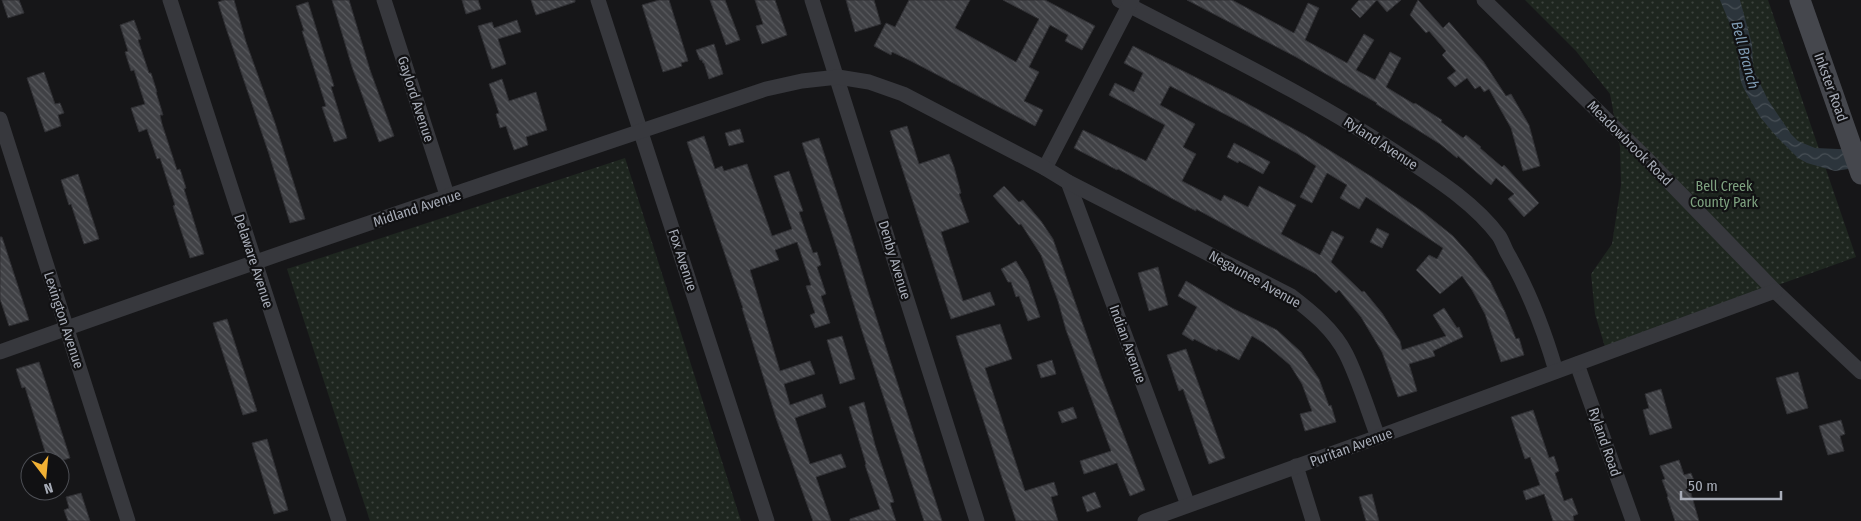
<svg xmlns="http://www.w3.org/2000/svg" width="1861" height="521" font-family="'Fira Sans Condensed',sans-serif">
<defs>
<pattern id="grass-dots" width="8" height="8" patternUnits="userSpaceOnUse" patternTransform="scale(1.25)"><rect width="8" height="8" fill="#1e261f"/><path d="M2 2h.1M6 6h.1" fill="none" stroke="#3c433d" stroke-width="1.8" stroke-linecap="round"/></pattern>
<pattern id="water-waves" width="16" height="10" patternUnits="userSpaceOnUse" patternTransform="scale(1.25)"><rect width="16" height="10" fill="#2c353c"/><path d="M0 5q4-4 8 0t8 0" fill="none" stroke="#485056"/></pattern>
<pattern id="building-back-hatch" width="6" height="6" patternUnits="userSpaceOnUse" patternTransform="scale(1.25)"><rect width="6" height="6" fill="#404145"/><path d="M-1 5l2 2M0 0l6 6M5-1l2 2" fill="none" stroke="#595a5e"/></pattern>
</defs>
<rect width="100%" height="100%" fill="#161618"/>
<g fill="url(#grass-dots)">
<path d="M1525,0H1768L1856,257L1605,347L1595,314L1591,274L1612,244L1621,185L1620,147L1610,94L1576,51Z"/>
<path d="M625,158L741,521H370L287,269Z"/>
</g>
<path fill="url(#water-waves)" d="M1720,0H1740L1752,44L1753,65L1755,73L1768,100L1791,134L1798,141L1815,148L1861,150V167L1835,171L1807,163L1798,158L1776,136L1760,117L1743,87L1740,78L1737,41Z"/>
<g fill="url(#building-back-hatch)" stroke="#303034">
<path d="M2,0H19L24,13L8,18Z"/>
<path d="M224,0H234L246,42L275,123L305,219L290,223L269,154L226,28L218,2Z"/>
<path d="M332,0H349L370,70L394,136L379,142L352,67Z"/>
<path d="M462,0H478L481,9L466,14Z"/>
<path d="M531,0H575V2L536,15Z"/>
<path d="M659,0H669L688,61L681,63L682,66L663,72L642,5Z"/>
<path d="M710,0H725L740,40L726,45Z"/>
<path d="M755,0H775L787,35L762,44L756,26L763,24Z"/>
<path d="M846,0H874L881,24L855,32Z"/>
<path d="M909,0H970L955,28L1016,62L1039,19L1003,0H1045L1095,26L1082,50L1065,41L1068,35L1050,25L1029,67L1039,72L1024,101L1043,110L1035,126L911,61L892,52L891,55L874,46L886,23L895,27Z"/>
<path d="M1187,0H1232L1294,33L1308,3L1319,8L1305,40L1347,63L1364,34L1374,40L1356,70L1375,80L1390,52L1401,58L1386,87L1414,104L1415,103L1442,120L1441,122L1463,138L1466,135L1481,147L1480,148L1502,167L1504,165L1539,203L1524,217L1508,199L1514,194L1496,178L1491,185L1458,156L1457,158L1440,144L1376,104L1377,103L1296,57Z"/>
<path d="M1359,0H1401L1387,12L1377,0L1360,18L1351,9Z"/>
<path d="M1418,0L1443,28L1449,22L1483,61L1506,96L1511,94L1529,125L1540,166L1523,171L1511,128L1489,89L1484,92L1480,86L1475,89L1467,78L1455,87L1447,78L1456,71L1442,55L1446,51L1429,31L1426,33L1410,15Z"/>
<path d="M308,2L334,86L331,87L347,138L334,142L322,107L326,106L302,31H304L296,6Z"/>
<path d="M134,20L141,39L138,40L149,73H151L157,92H156L163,115H160L162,124L177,170L180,169L186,188L184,189L204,254L190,258L173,206L175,205L160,158L157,159L147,129L139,132L131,108L145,104L134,70L131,71L125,52L128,51L120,25Z"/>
<path d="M517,20L521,32L498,39L506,64L492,69L478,26L492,22L494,28Z"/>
<path d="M714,44L723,74L709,79L704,63H703L702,60H700L696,50Z"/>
<path d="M1133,46L1235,97L1305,135L1372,177L1423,212L1453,236L1471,256L1490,281L1505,312L1516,339L1519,338L1524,355L1501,362L1485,314L1472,290L1462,276L1440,294L1416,270L1429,255L1437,259L1443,248L1366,197L1359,209L1340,198L1347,185L1327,173L1312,203L1300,197L1316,166L1298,154L1248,126L1170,86L1160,105L1195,124L1183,147L1196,154L1182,181L1221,201L1224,195L1248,207L1259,186L1296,205L1281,234L1320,255L1332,231L1344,237L1331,262L1362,292L1364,291L1382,313L1400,341L1402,350L1446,336L1433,315L1444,308L1457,328L1459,327L1463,337L1433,351L1435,356L1409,364L1417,391L1398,397L1382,352L1361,317L1339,290L1336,293L1316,274L1294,262L1196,209V211L1171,198L1118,169L1117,170L1074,148L1083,130L1146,161L1165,125L1109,95L1115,83L1134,92L1143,73L1124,63Z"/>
<path d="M44,72L55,104L60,103L64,113L58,115L61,126L45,132L27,78Z"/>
<path d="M502,79L509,101L536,92L547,130L526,137L528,145L514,150L506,126L500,128L496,114L499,113L489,84Z"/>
<path d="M907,126L919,164L949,154L954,167L961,193L959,194L969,222L941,232L963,301L990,292L995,305L951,319L890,131Z"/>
<path d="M740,129L744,142L729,146L725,133Z"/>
<path d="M704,136L715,169L722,166L724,171L747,164L772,236L792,229L774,176L789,171L803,211L799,212L813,253L817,252L821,265L817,267L826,294L821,296L830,323L815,328L810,315L815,313L806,286L811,285L797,242L775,250L779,260L750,270L780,371L810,361L815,374L784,384L790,405L822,394L826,407L795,418L810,464L841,454L846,467L816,477L831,521H813L776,418L742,308H743L687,142Z"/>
<path d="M819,138L852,239L869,295L942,521H924L861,328L838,252L802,143Z"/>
<path d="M1234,143L1270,162L1263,174L1239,161L1238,163L1227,157Z"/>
<path d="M78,174L99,239L84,244L71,204L69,205L61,180Z"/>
<path d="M1004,186L1019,202L1023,200L1041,221L1053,239L1101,376L1145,490L1130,496L1117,463L1084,474L1080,461L1111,451L1066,330L1058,301L1041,255L1021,224L1019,225L993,196Z"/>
<path d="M1377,228L1389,234L1382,248L1370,242Z"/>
<path d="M0,237H2L29,320L9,326L0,299Z"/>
<path d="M1016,261L1028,281L1040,317L1028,321L1019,296L1016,297L1011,282H1008L1001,269Z"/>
<path d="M1158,267L1168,305L1149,311L1138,273Z"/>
<path d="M1186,281L1232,308L1277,330L1301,352L1319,379L1329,406L1331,405L1336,422L1305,431L1300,414L1312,411L1302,384L1290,365L1264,343L1252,336L1239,360L1218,349L1217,351L1194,339L1193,341L1182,334L1197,307L1178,296Z"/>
<path d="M227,319L257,411L243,415L213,323Z"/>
<path d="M1000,324L1012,359L985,368L1025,491L1054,482L1058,495L1051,497L1058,521H1016L956,336Z"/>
<path d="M842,336L855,379L840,384L827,340Z"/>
<path d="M1186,349L1225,458L1209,464L1183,389L1179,391L1167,355Z"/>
<path d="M1052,360L1056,374L1041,378L1037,365Z"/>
<path d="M39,362L70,458L60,461H48L25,387L22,388L16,369Z"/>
<path d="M1798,372L1808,408L1787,414L1776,378Z"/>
<path d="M1661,389L1672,428L1650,435L1643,410L1649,408L1645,394Z"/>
<path d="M864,402L875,445L894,502L890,503L896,521H850V519L880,509L865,465L866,464L849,407Z"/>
<path d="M1073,407L1077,418L1062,423L1058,412Z"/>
<path d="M1533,410L1549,458L1554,456L1559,471L1555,473L1564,501L1572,498L1578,514L1573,516L1574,521H1553L1544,494L1526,500L1523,491L1540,485L1530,457L1525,459L1511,417Z"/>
<path d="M1841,420L1845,434L1840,436L1844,451L1828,455L1819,426Z"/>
<path d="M267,439L288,510L274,514L252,443Z"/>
<path d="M1679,460L1684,475L1691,473L1697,488L1690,490L1699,521H1675L1667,497L1668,496L1662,480L1665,479L1660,466Z"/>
<path d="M1095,492L1101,507L1087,512L1082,497Z"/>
<path d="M81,493L90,521H68L64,510L69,508L66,497Z"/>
<path d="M1372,494L1379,521H1366L1359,497Z"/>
</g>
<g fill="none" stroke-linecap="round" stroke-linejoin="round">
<g stroke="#37383d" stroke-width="15">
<path d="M170,0L339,521"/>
<path d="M384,0L448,198"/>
<path d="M598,0L767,521"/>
<path d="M812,0L977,521"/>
<path d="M1119,0C1217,51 1317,99 1409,161C1441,182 1476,205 1499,236C1503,242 1505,250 1509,256C1530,293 1544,330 1556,371"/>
<path d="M1484,0L1643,155L1775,291L1861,372"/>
<path d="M0,119L128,521"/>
<path d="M1045,168L1132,0"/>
<path d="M1068,182L1188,505"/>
<path d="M0,352C254,261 510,175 766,89L802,81L838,77L869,82L903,94L1045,168L1068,182L1291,296C1312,312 1334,330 1346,354C1359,380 1368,411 1378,437"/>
<path d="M1577,364L1633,521"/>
<path d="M1296,466L1313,521"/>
<path d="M1145,521L1378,437L1775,291"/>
</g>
<path stroke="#45474d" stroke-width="21" d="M1800,0L1861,174"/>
</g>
<g text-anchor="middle" stroke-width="4.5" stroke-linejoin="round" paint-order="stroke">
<g font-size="14" fill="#a8adb8" stroke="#111113">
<text transform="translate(1831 87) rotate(70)" y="5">Inkster Road</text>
<text transform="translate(416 99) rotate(72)" y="5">Gaylord Avenue</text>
<text transform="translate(1381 143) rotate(33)" y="5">Ryland Avenue</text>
<text transform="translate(1630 143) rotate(45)" y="5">Meadowbrook Road</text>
<text transform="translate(417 208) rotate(-18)" y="5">Midland Avenue</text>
<text transform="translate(683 260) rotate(72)" y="5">Fox Avenue</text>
<text transform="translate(895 260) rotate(73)" y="5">Denby Avenue</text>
<text transform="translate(254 261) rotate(72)" y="5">Delaware Avenue</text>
<text transform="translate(1255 279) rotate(29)" y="5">Negaunee Avenue</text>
<text transform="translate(64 320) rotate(72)" y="5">Lexington Avenue</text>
<text transform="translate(1128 344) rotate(70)" y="5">Indian Avenue</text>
<text transform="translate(1605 442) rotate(71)" y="5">Ryland Road</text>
<text transform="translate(1351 447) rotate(-20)" y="5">Puritan Avenue</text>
</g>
<g font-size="14" fill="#7fa381" stroke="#111113">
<text x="1724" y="191">Bell Creek<tspan x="1724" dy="16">County Park</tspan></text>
</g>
<g font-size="15" font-style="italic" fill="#7f9bb3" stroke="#111113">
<text transform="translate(1745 55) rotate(75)" y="5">Bell Branch</text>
</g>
</g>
<g transform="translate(45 476) rotate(164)"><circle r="24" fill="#111113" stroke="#4d4f55"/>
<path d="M0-4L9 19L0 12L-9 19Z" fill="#f2b134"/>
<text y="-8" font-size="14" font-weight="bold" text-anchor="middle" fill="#a8adb8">N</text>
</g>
<path d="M1681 491v8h100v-8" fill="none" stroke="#a8adb8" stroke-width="2.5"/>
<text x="1688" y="491" font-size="15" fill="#a8adb8" stroke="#111113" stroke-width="4" paint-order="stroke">50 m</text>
</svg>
